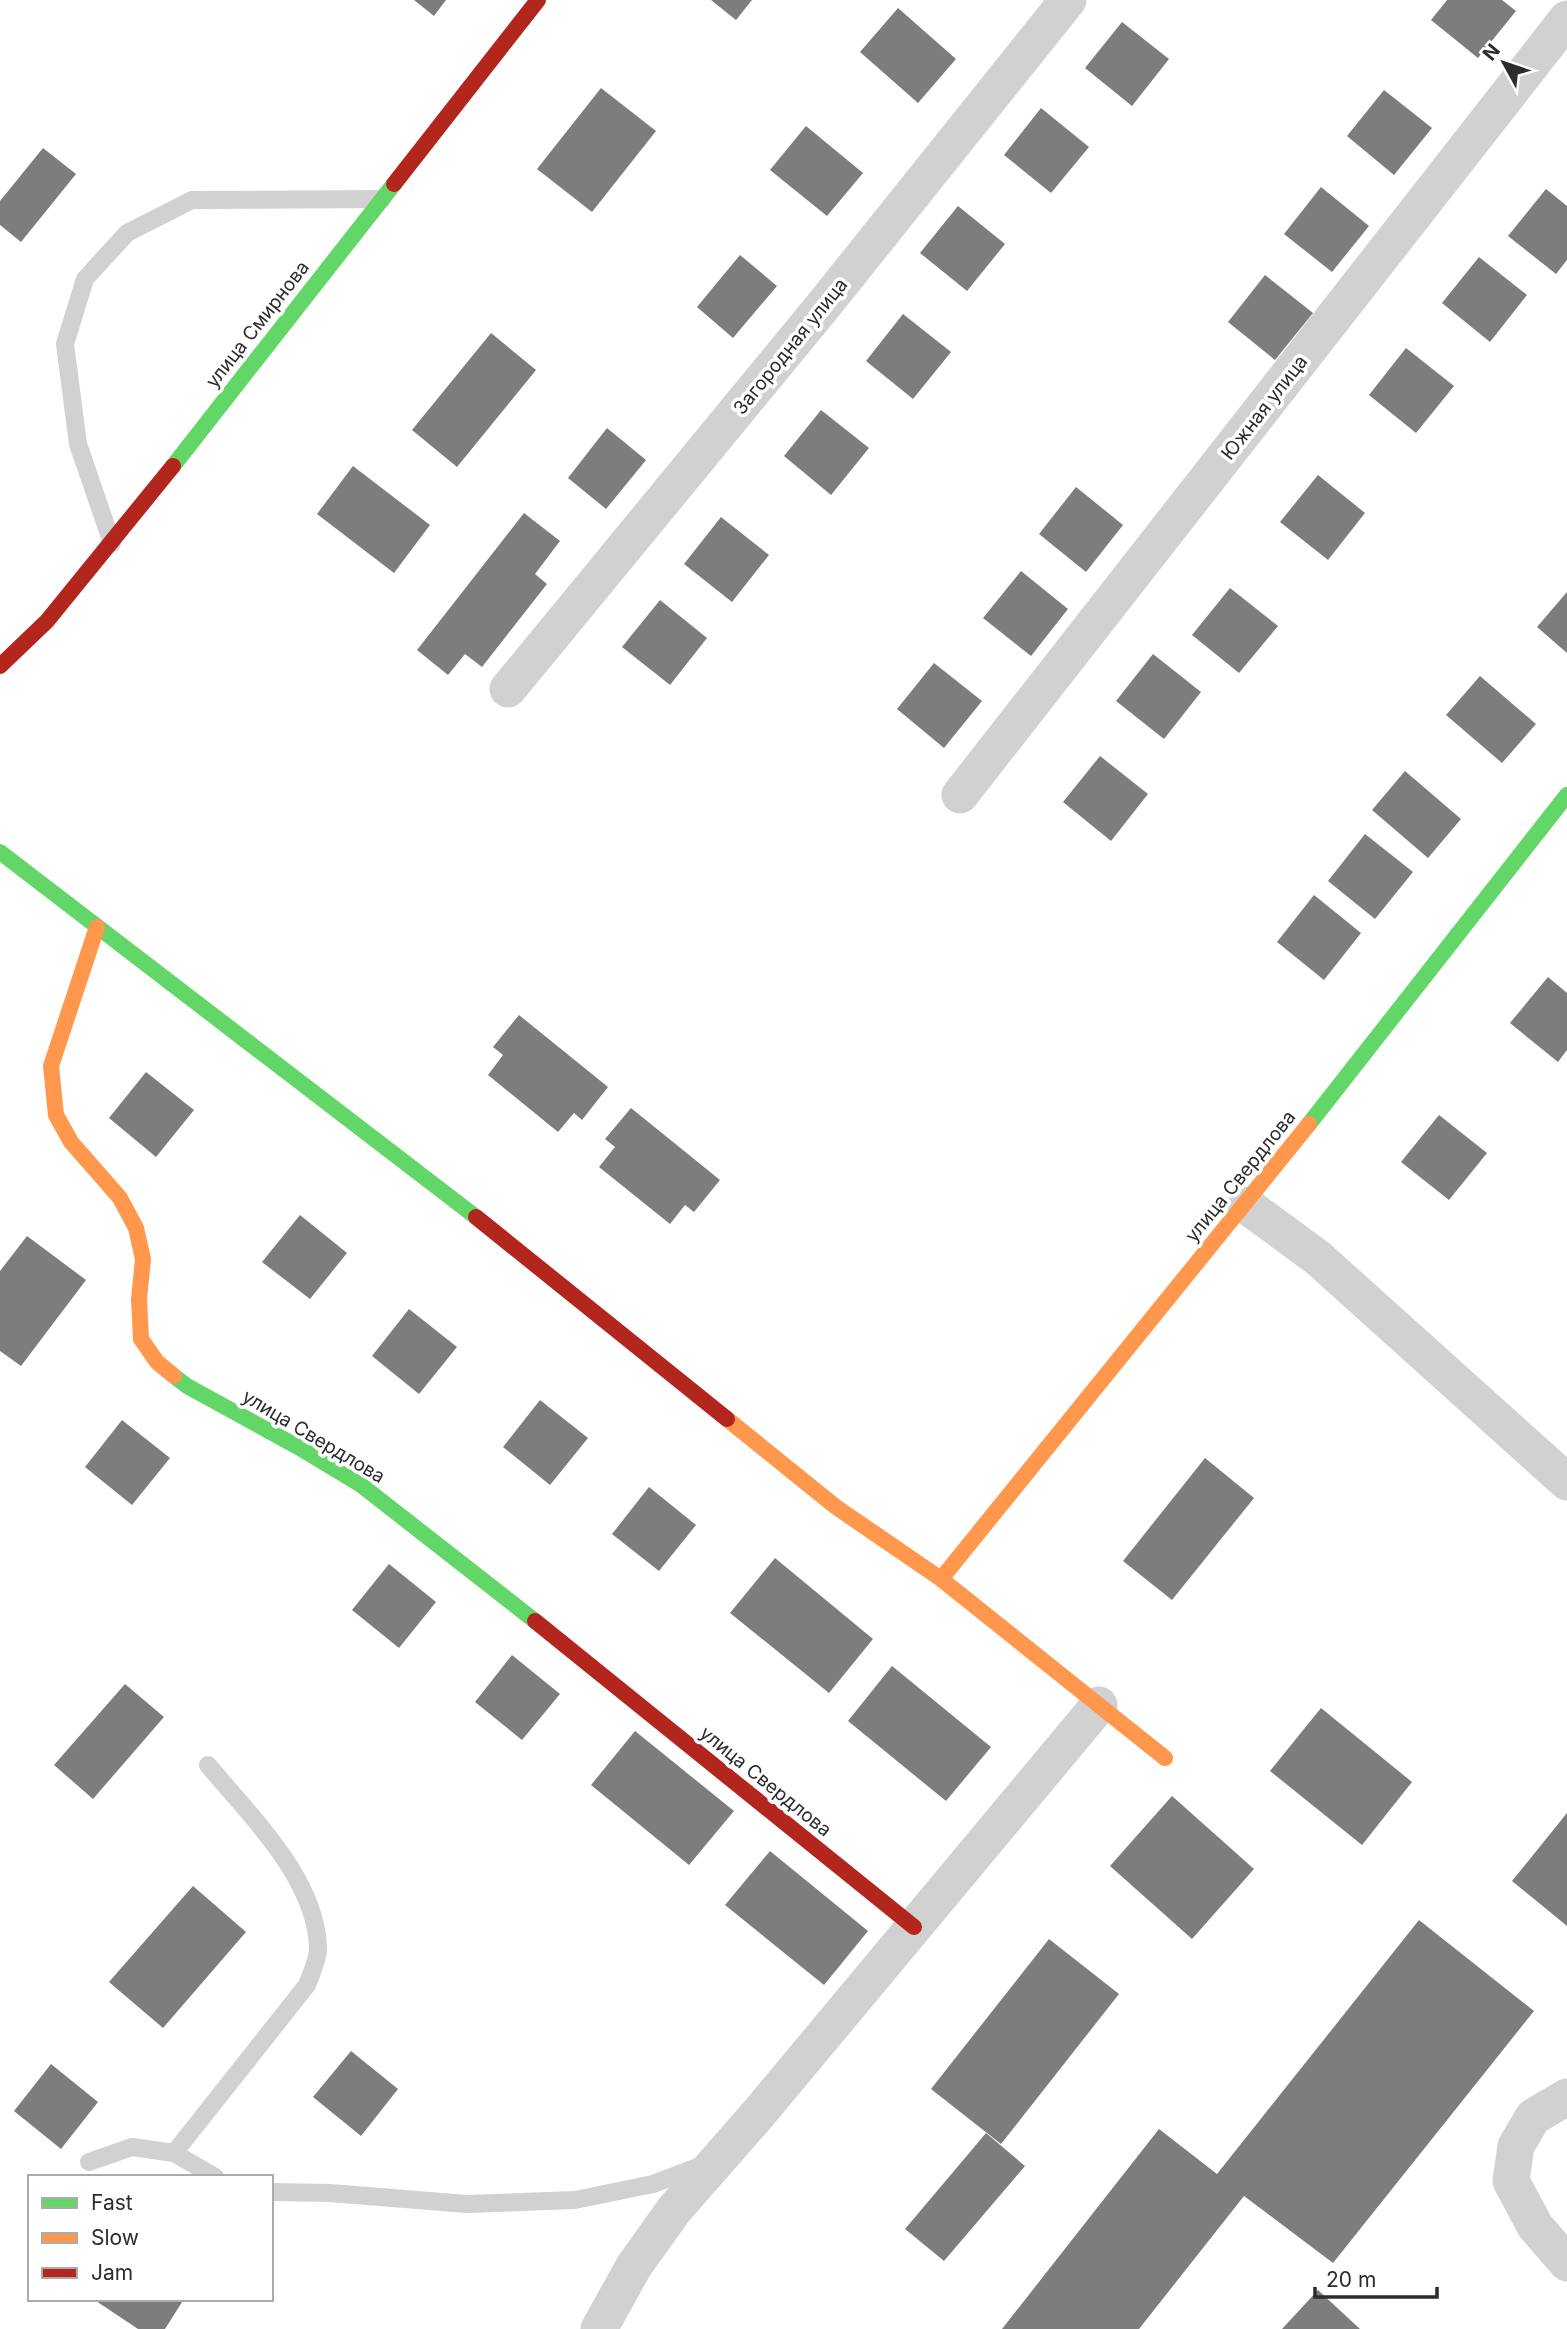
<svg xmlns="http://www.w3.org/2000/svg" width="1567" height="2329" font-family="Inter,sans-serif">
<rect width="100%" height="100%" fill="#fff"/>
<g fill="#7d7d7d">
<path d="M414,0H446L434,16Z"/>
<path d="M711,0H752L736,20Z"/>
<path d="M1447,0H1502L1516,11L1478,58L1431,20Z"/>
<path d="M898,8L956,59L918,103L860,52Z"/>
<path d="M1122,22L1169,59L1132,106L1085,68Z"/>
<path d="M601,88L656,131L592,212L537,169Z"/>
<path d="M1384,90L1432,128L1394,175L1347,136Z"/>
<path d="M1041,108L1089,147L1051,193L1004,155Z"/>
<path d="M806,126L863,173L827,216L770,170Z"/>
<path d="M43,148L76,174L21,242L0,225V201Z"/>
<path d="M1321,187L1369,226L1332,272L1284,234Z"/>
<path d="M1546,189L1567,206V260L1556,274L1508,236Z"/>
<path d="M958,206L1005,244L967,291L920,253Z"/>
<path d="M740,255L777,286L733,338L697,307Z"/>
<path d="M1479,257L1527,295L1490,342L1442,303Z"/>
<path d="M1265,275L1313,313L1275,360L1228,322Z"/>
<path d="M903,314L951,352L913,399L866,361Z"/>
<path d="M491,333L536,370L457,467L412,430Z"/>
<path d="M1406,348L1454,386L1416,433L1369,395Z"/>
<path d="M821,410L869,448L831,495L784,456Z"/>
<path d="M607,428L646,460L606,509L568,478Z"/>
<path d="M353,466L430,525L394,573L317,514Z"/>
<path d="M1318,475L1365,513L1328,560L1280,522Z"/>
<path d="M1076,487L1123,525L1086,572L1039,534Z"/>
<path d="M524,513L560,541L535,574L547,584L482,667L465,654L448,675L417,650Z"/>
<path d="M721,517L769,555L732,602L684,564Z"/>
<path d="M1021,571L1068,609L1031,656L983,618Z"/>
<path d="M1230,588L1278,626L1239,673L1192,635Z"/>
<path d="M1567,592V653L1537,627Z"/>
<path d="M660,600L707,638L670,685L622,647Z"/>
<path d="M1153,654L1201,692L1164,739L1116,701Z"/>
<path d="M934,663L982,701L944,748L897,709Z"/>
<path d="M1480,676L1536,724L1502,763L1446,715Z"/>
<path d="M1100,756L1148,794L1111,841L1063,802Z"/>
<path d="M1405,771L1461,819L1428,858L1372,810Z"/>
<path d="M1365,834L1413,872L1375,919L1328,881Z"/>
<path d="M1314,895L1361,933L1324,980L1277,942Z"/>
<path d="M1548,977L1567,993V1050L1558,1062L1510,1023Z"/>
<path d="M519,1015L608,1087L582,1120L574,1113L558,1132L488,1075L503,1055L493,1047Z"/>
<path d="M146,1072L194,1110L156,1157L109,1118Z"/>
<path d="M631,1108L720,1180L694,1212L685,1205L670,1224L599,1167L615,1147L605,1139Z"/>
<path d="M1439,1115L1487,1153L1449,1200L1401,1162Z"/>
<path d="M300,1215L347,1253L310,1299L262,1262Z"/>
<path d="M27,1236L86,1280L21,1366L0,1351V1271Z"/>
<path d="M409,1309L457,1347L419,1394L372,1356Z"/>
<path d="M540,1400L588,1438L550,1485L503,1447Z"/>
<path d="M122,1420L170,1458L132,1505L85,1467Z"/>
<path d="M1205,1458L1254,1498L1172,1600L1123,1561Z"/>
<path d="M649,1487L696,1525L659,1571L612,1534Z"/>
<path d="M775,1558L873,1639L829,1693L730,1613Z"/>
<path d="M389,1564L436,1602L399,1648L352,1610Z"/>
<path d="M512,1655L560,1694L522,1740L475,1702Z"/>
<path d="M892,1666L991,1747L946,1801L848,1721Z"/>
<path d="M125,1684L164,1717L93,1799L54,1765Z"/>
<path d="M1321,1708L1412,1782L1362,1845L1270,1771Z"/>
<path d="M635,1731L734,1811L689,1865L591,1785Z"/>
<path d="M1172,1796L1254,1869L1192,1939L1110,1866Z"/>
<path d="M1567,1813V1926L1512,1881Z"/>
<path d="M770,1851L868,1931L824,1985L725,1905Z"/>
<path d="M193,1886L246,1932L163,2028L109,1982Z"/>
<path d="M1419,1920L1534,2011L1333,2263L1244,2196L1139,2329H1002L1159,2129L1217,2174Z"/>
<path d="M1049,1939L1119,1994L1001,2144L931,2089Z"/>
<path d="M351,2051L398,2089L361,2136L313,2097Z"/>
<path d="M51,2064L98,2102L61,2149L14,2111Z"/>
<path d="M986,2133L1025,2166L944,2261L905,2229Z"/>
<path d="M1318,2290L1360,2329H1282Z"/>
<path d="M93,2299H184L165,2329H138Z"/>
</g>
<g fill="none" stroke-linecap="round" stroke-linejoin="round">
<g stroke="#d1d1d1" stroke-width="18">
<path d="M112,543L78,444L65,344L85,279L127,233L192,200L382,199"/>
<path d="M174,2153L307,1985C311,1974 318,1960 318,1949C317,1879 250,1816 208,1765"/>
<path d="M89,2162L132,2147L174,2153L215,2177"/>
<path d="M271,2192L330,2193L467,2204L575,2200L653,2184L703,2165"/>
</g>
<g stroke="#d1d1d1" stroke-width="37">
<path d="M508,689L823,306L1068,0"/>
<path d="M960,795L1567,19"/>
<path d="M1246,1205L1318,1258L1567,1482"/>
<path d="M1567,2097L1533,2117L1516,2146L1511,2181L1535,2226L1567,2263"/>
<path d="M599,2329L634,2266L674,2210L759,2113L1099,1705"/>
</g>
<g stroke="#63d668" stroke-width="16">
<path d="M173,466L394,184"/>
<path d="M0,852L476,1217"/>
<path d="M1309,1124L1567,795"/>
<path d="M174,1376L187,1386L298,1447L361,1485L535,1621"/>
</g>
<g stroke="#ff974d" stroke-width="16">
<path d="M97,927L51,1066L56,1115L71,1142L120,1198L136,1228L143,1259L139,1299L141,1339L157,1362L174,1376"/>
<path d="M727,1419L836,1507L941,1579L1165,1758"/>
<path d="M941,1579L1309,1124"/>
</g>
<g stroke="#b3261e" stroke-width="16">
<path d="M394,184L538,0"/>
<path d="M0,666L47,621L173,466"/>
<path d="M476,1217L727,1419"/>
<path d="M535,1621L914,1927"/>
</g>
</g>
<g text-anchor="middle" stroke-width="7" stroke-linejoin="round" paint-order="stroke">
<g font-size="19" fill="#2c2c2c" stroke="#fff">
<text transform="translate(257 324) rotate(-52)" y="7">улица Смирнова</text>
<text transform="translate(790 346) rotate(-51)" y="7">Загородная улица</text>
<text transform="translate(1264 407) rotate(-52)" y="7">Южная улица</text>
<text transform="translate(1240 1176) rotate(-51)" y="7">улица Свердлова</text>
<text transform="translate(314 1436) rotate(31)" y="7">улица Свердлова</text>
<text transform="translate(766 1781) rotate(39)" y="7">улица Свердлова</text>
</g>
</g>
<rect x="28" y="2175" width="245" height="126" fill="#ffffff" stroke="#ababab" stroke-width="2"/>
<rect x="42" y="2198" width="35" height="10" fill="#63d668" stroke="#ababab" stroke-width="2"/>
<text x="91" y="2210" font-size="21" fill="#2c2c2c">Fast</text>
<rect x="42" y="2233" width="35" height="10" fill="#ff974d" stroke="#ababab" stroke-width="2"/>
<text x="91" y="2245" font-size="21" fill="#2c2c2c">Slow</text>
<rect x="42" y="2268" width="35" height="10" fill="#b3261e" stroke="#ababab" stroke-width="2"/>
<text x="91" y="2280" font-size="21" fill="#2c2c2c">Jam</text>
<g transform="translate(1504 63) rotate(310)" stroke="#ffffff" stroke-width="5" paint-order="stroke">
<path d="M0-5L12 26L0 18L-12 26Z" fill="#2c2c2c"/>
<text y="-10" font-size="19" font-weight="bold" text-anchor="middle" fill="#2c2c2c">N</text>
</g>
<path d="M1315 2287v10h122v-10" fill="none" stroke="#2c2c2c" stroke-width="3.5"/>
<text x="1326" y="2287" font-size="21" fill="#2c2c2c" stroke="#ffffff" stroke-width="5" paint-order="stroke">20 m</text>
</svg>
